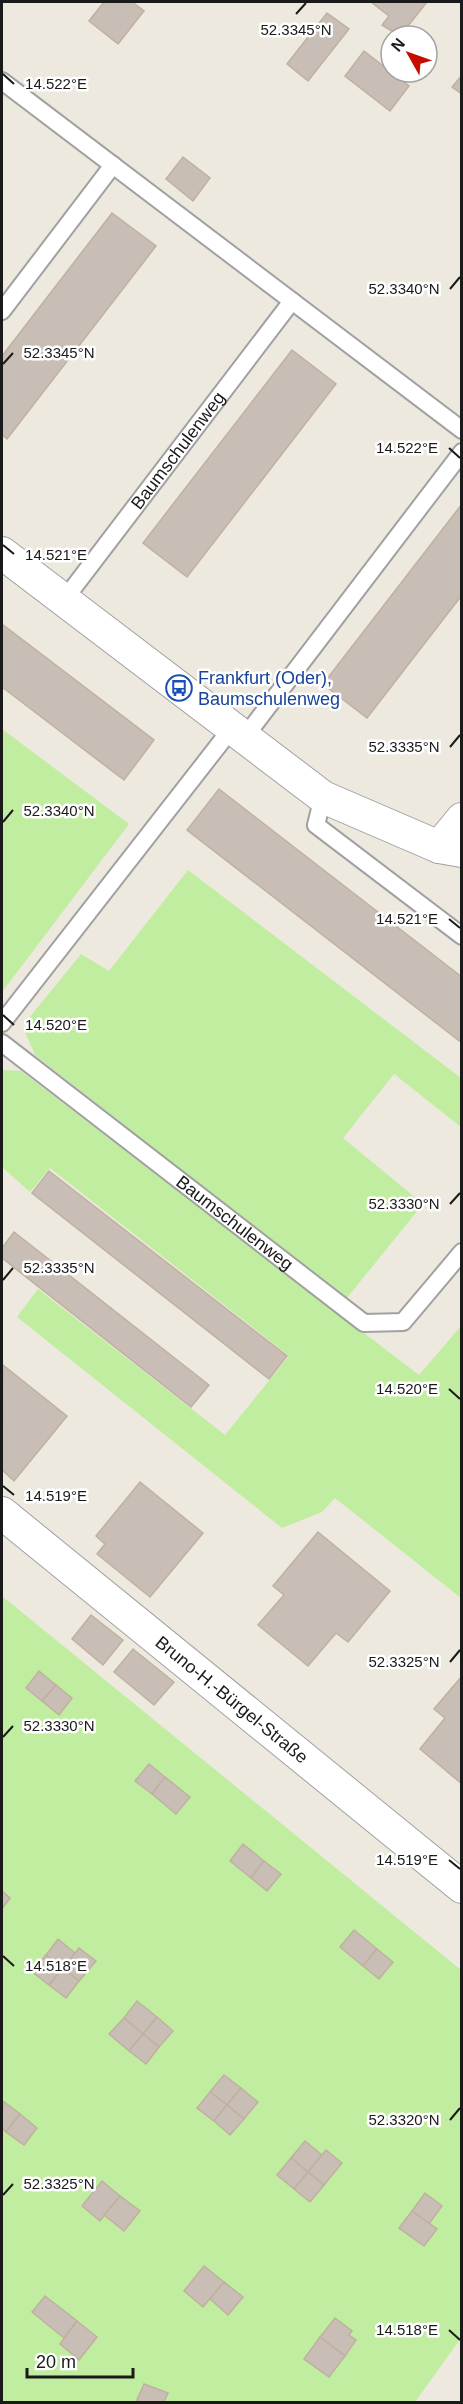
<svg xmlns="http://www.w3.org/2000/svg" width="463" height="2404" font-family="Helvetica,sans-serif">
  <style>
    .grass { fill: #c0ed9f }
    .building { fill: #c9beb5; stroke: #c0b0a0; stroke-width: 1.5 }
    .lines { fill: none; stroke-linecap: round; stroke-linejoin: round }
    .service-casing { stroke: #a1a1a1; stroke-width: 20 }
    .minor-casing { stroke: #a1a1a1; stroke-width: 34 }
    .service { stroke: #fff; stroke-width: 16 }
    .minor { stroke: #fff; stroke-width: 32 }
    .ticks { fill: none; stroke: #1a1a1a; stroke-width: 2 }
    .labels { text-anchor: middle; stroke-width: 5; stroke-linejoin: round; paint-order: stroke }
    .street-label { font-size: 18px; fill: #1a1a1a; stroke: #fff }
    .transit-label { font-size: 18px; fill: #164399; stroke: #fff; text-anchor: start }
    .ticks-label { font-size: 15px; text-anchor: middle; fill: #1a1a1a; stroke: #fff; stroke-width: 5; stroke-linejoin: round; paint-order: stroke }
  </style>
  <rect width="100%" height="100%" fill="#ede9df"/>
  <g class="grass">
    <path d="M2,729L129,824L2,992Z"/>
    <path d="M188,870L461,1078V1127L394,1074L343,1138L423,1204L346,1299L35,1055L25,1032L29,1018L81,954L109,971Z"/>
    <path d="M2,1070L21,1071L419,1375L461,1326V1598L335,1498L322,1512L282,1528L17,1317L38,1289L225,1435L289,1356L50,1168L30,1192L2,1167Z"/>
    <path d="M2,1596L461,1970V2338L415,2402H2Z"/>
  </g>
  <g class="building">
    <path d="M104,2H132L144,11L118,44L89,21Z"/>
    <path d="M371,2H427L400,36L382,25L389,16Z"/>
    <path d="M327,13L349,29L308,81L287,64Z"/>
    <path d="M364,51L409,86L390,111L345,76Z"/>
    <path d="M462,75V94L452,87Z"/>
    <path d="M183,157L210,178L193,201L166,179Z"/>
    <path d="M112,213L156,246L7,439L2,435V356Z"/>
    <path d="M292,350L336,384L187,577L143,543Z"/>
    <path d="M462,504V595L367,718L323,684Z"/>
    <path d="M2,624L154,740L124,780L2,687Z"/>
    <path d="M219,789L462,977V1043L187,830Z"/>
    <path d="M49,1171L287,1356L269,1379L32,1193Z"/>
    <path d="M14,1232L209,1385L191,1407L2,1258V1248Z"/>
    <path d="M3,1365L67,1416L14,1481L2,1470Z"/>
    <path d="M140,1482L203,1533L150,1597L97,1554L105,1544L96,1536Z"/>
    <path d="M318,1532L390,1591L348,1642L336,1633L308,1666L258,1625L284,1595L273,1586Z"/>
    <path d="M91,1615L123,1640L103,1665L72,1639Z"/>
    <path d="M133,1649L174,1682L154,1705L114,1672Z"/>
    <path d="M39,1671L56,1685L42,1701L26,1688Z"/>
    <path d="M462,1676V1784L420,1749L445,1718L434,1709Z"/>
    <path d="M56,1685L72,1698L59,1715L42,1701Z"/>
    <path d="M149,1764L165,1777L152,1794L135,1781Z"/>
    <path d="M165,1777L190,1797L176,1814L152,1794Z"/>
    <path d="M243,1844L264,1861L251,1878L230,1861Z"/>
    <path d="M264,1861L281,1874L267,1891L251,1878Z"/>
    <path d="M2,1891L10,1898L2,1909Z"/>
    <path d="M354,1930L377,1949L363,1966L340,1947Z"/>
    <path d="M58,1939L75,1953L63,1968L46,1955Z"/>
    <path d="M79,1948L96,1961L79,1981L63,1968Z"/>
    <path d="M377,1949L393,1962L379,1979L363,1966Z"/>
    <path d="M46,1955L63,1968L49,1985L32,1972Z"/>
    <path d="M63,1968L79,1981L66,1998L49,1985Z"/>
    <path d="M137,2001L157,2017L143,2034L124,2018Z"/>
    <path d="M157,2017L173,2031L159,2047L143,2034Z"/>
    <path d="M124,2018L143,2034L129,2051L109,2034Z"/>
    <path d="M143,2034L159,2047L146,2064L129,2051Z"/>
    <path d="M224,2075L241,2088L227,2105L210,2092Z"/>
    <path d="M241,2088L258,2102L244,2119L227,2105Z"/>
    <path d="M210,2092L227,2105L214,2121L197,2108Z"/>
    <path d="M3,2101L20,2114L6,2132L2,2128Z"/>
    <path d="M227,2105L244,2119L230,2135L214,2121Z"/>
    <path d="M20,2114L37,2128L24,2145L6,2132Z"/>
    <path d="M305,2141L322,2155L308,2172L291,2158Z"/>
    <path d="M326,2150L342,2163L324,2185L308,2172Z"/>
    <path d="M291,2158L308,2172L294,2189L277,2175Z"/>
    <path d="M308,2172L324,2185L310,2202L294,2189Z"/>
    <path d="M102,2181L120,2196L100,2221L82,2206Z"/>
    <path d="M425,2193L442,2206L429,2224L412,2211Z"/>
    <path d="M120,2196L140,2211L124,2231L104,2215Z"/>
    <path d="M412,2211L437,2229L424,2246L399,2228Z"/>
    <path d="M204,2266L224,2282L203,2307L184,2291Z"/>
    <path d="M224,2282L243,2297L228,2315L210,2299Z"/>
    <path d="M45,2296L77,2321L64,2338L32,2312Z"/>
    <path d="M335,2318L352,2331L349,2335L356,2340L345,2356L320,2337Z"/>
    <path d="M77,2321L97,2337L79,2360L60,2344Z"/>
    <path d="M320,2337L345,2356L329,2377L304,2359Z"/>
    <path d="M144,2384L168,2393L164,2402H136Z"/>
  </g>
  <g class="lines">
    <g class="service-casing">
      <g id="service">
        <path d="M2,81L462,430"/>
        <path d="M2,311L113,165"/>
        <path id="s1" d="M64,600L292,301"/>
        <path d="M244,738L462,452"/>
        <path d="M323,797L316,825L462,936"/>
        <path d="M2,1023L232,728"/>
        <path id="s2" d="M2,1043L364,1323L403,1322L462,1252"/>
      </g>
    </g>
    <g class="minor-casing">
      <g id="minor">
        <path d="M2,553L323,797L439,847L462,851"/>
        <path d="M439,847L462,819"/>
        <path id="s3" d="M2,1513L462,1887"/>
      </g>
    </g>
    <use href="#service" class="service"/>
    <use href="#minor" class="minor"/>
  </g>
  <path class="ticks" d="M296,14L306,3M3,74L14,84M450,289L460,277M3,364L13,353M449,448L460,458M3,545L14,554M450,747L460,735M3,822L13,810M449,919L460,928M3,1015L14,1025M450,1204L460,1193M3,1280L13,1268M449,1389L460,1399M3,1486L14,1495M450,1662L460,1650M3,1737L13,1726M449,1860L460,1869M3,1956L14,1966M450,2120L460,2108M3,2195L13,2184M449,2330L460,2340"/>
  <defs>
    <g id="bus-ring" transform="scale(1.35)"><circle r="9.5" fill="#fff" stroke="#1a4fb4" stroke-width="1.5"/><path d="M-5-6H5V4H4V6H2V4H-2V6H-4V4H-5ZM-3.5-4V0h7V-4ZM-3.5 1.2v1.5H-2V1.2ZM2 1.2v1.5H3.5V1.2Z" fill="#1a4fb4"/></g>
  </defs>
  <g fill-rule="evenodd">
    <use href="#bus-ring" x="179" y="688"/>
  </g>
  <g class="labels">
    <g class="street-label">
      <text dy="6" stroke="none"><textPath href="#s1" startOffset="188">Baumschulenweg</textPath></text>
      <text dy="6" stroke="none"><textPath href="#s2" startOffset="294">Baumschulenweg</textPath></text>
      <text dy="6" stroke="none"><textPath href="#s3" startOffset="296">Bruno-H.-Bürgel-Straße</textPath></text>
    </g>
    <g class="transit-label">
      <text x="198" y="684">Frankfurt (Oder),<tspan x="198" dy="21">Baumschulenweg</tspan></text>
    </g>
  </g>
  <g class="ticks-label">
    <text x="296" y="35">52.3345°N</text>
    <text x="56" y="89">14.522°E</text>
    <text x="404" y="294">52.3340°N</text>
    <text x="59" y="358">52.3345°N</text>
    <text x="407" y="453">14.522°E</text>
    <text x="56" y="560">14.521°E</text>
    <text x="404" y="752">52.3335°N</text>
    <text x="59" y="816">52.3340°N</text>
    <text x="407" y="924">14.521°E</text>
    <text x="56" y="1030">14.520°E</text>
    <text x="404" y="1209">52.3330°N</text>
    <text x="59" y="1273">52.3335°N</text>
    <text x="407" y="1394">14.520°E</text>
    <text x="56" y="1501">14.519°E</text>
    <text x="404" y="1667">52.3325°N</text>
    <text x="59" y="1731">52.3330°N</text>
    <text x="407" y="1865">14.519°E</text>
    <text x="56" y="1971">14.518°E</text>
    <text x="404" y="2125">52.3320°N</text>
    <text x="59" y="2189">52.3325°N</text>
    <text x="407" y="2335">14.518°E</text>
  </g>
  <rect width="463" height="2404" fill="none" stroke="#1a1a1a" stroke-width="6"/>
  <g transform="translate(409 54) rotate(310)"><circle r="28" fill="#ffffff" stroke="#a3a3a3" stroke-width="1.5"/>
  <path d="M0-4.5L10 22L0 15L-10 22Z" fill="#c50d00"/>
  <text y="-9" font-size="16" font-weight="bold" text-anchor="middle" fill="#1a1a1a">N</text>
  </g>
  <path d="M27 2368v9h106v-9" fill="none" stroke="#1a1a1a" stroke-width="3"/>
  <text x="36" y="2368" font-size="18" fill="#1a1a1a" stroke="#ffffff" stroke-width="4.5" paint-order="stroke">20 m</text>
</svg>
